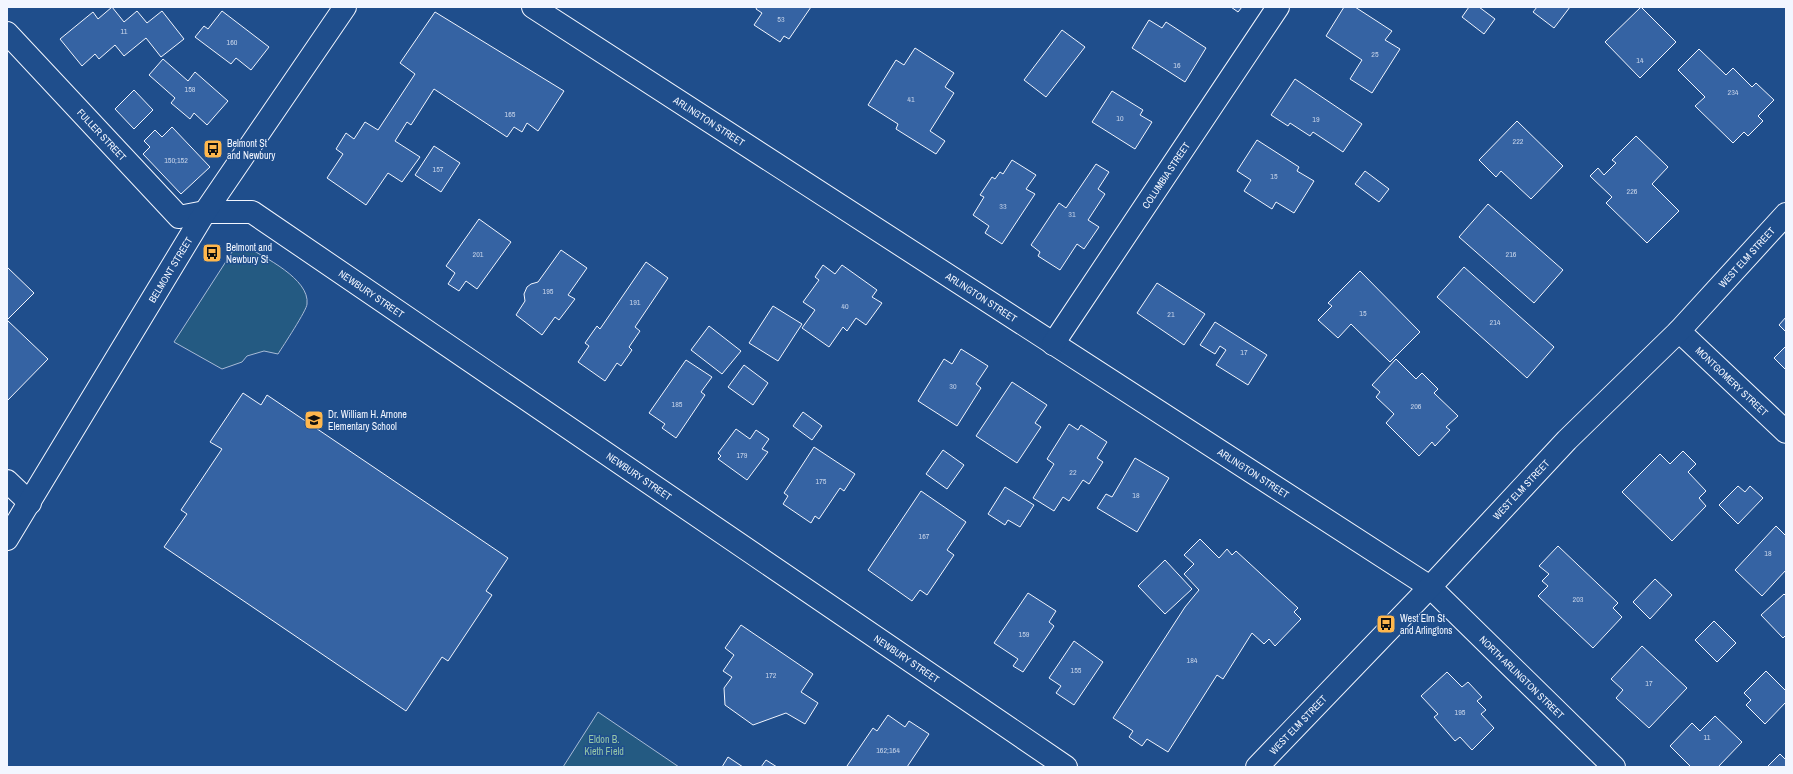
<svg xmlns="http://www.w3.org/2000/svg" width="1793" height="774" font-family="'Archivo Narrow',sans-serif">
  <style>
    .green { fill: #245a82; stroke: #a8bbd7 }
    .building { fill: #3563a3; stroke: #f2f6ff }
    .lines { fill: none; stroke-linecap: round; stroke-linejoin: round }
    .street-casing { stroke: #f2f6ff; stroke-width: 24 }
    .secondary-casing { stroke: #f2f6ff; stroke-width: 24 }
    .street { stroke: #1f4e8c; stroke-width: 22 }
    .secondary { stroke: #1f4e8c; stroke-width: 22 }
    .labels { text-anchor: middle; stroke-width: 3; stroke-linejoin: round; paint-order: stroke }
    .number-label { font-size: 8px; fill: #c3d1e8 }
    .street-label { font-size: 10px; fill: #f2f6ff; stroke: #1f4e8c }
    .poi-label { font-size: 10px; fill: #f2f6ff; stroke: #1f4e8c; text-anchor: start }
    .park-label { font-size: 10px; fill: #97c8a6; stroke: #1f4e8c }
  </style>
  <rect width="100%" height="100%" fill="#1f4e8c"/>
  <g class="green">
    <path d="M236,246H245C264,257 310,279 307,304C307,310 283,346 278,354L264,351L247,356L242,362L222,369L174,342Z"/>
    <path d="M598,712L679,767H563Z"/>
  </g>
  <g class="building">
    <path d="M112,7L124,22L137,11L147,23L162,11L184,39L161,57L146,38L124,56L115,45L99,59L95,54L82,66L60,39L93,12L98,19Z"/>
    <path d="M757,7H811L789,39L784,36L780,42L754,25L762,13L756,9Z"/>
    <path d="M1231,7H1242L1238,12Z"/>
    <path d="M1344,7H1355L1392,31L1385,40L1400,49L1372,93L1350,79L1362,60L1326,36Z"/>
    <path d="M1469,7H1479L1495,19L1484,34L1462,17Z"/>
    <path d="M1537,7H1570L1554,28L1533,12Z"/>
    <path d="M1641,7L1676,42L1640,78L1605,42Z"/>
    <path d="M222,11L269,47L251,70L236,58L231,64L195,37L204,26L208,29Z"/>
    <path d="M435,12L564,91L538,131L527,123L522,132L514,127L507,137L434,89L411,125L407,122L395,141L420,157L402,182L388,173L366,205L327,178L343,154L336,149L346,133L354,139L365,122L378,130L415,74L400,63Z"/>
    <path d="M1149,20L1162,28L1166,22L1206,48L1185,82L1132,48Z"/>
    <path d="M1062,30L1085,47L1046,97L1024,80Z"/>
    <path d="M915,48L954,73L945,87L954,93L930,131L945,141L936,154L896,129L898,124L868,105L896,60L904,65Z"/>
    <path d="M1699,49L1726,75L1733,68L1752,87L1756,83L1774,100L1758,116L1763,121L1748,136L1744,132L1733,143L1695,106L1705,97L1678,70Z"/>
    <path d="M163,59L188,81L195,72L228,101L207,125L194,113L190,119L171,103L175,98L149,75Z"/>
    <path d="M1295,79L1362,124L1343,152L1313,132L1310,136L1290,123L1288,126L1271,115Z"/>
    <path d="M134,90L153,110L134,129L115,109Z"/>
    <path d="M1112,91L1143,110L1140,115L1152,122L1135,149L1092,122Z"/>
    <path d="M1517,121L1563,166L1531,199L1501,171L1496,177L1479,160Z"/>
    <path d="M172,127L210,167L181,194L143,154L150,147L144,141L155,130L162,137Z"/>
    <path d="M1636,136L1668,167L1652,184L1679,211L1647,243L1606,203L1612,197L1590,176L1598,168L1604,175L1616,163L1612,160Z"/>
    <path d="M1257,140L1299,167L1297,171L1314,181L1294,213L1276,202L1272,209L1244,191L1251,180L1237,171Z"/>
    <path d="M434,146L460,163L441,192L415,175Z"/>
    <path d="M1012,160L1036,175L1026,189L1035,194L1002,244L985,233L989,226L973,215L984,197L980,195L992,177L995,179L1000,172L1003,174Z"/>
    <path d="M1096,164L1109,172L1098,189L1105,194L1088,220L1099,227L1084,249L1077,244L1060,270L1038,256L1040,252L1031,245L1059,203L1066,208Z"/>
    <path d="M1365,171L1389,189L1379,202L1355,184Z"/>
    <path d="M1488,204L1563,270L1534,303L1459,237Z"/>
    <path d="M479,219L511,242L477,289L466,281L459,291L448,284L455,273L446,266Z"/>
    <path d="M561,250L587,268L568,295L575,299L559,320L555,317L542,335L516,315L525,301L524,294L527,287L531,284L538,282Z"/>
    <path d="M646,262L668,278L635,327L640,331L629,347L632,350L621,366L617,363L605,381L578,362L589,346L585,343L597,326L600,329Z"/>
    <path d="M823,265L835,274L842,265L877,290L872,297L882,303L866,325L856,318L847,331L843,327L829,347L802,328L815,310L803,302L819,280L815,277Z"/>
    <path d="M7,267L34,293L7,320L48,359L7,401Z"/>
    <path d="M1464,267L1554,347L1527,378L1437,297Z"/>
    <path d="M1360,271L1420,332L1390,362L1351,324L1338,338L1318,320L1332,306L1328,303Z"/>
    <path d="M1157,283L1205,314L1184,345L1137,313Z"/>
    <path d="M773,306L802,324L778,361L749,343Z"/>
    <path d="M1786,317V332L1779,325Z"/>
    <path d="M1215,322L1267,355L1248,385L1216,365L1226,350L1220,346L1215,354L1200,345Z"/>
    <path d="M709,326L741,351L722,374L691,350Z"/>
    <path d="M1786,346V370L1774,358Z"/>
    <path d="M961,349L988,366L976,384L981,388L957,426L918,401L944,359L952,364Z"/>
    <path d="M1396,359L1416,379L1422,373L1438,389L1434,393L1458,416L1446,427L1450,430L1435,446L1432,442L1419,456L1386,423L1394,414L1376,397L1380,392L1372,385Z"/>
    <path d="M686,360L712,377L701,392L705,395L676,438L662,428L665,424L649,413Z"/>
    <path d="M744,365L768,383L753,405L728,387Z"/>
    <path d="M1012,382L1047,405L1035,423L1041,427L1017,463L976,436Z"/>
    <path d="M243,393L261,405L267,395L508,558L486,591L492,595L448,661L442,657L406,711L164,547L187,514L181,510L222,449L210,442Z"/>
    <path d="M803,412L822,426L812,440L793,426Z"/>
    <path d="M1069,424L1078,430L1081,425L1107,442L1097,458L1103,462L1089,484L1083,480L1069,501L1063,497L1054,511L1033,498L1054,464L1047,459Z"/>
    <path d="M736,429L750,439L756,430L769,439L762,449L768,452L747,480L718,459L721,456L718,453Z"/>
    <path d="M814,447L855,474L844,491L840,488L819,519L815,516L811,523L783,504L788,496L784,493Z"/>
    <path d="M943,450L964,465L947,489L926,474Z"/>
    <path d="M1683,451L1696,464L1688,472L1706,491L1699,498L1706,506L1672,541L1622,492L1660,454L1670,464Z"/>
    <path d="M1135,458L1169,478L1137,532L1097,508L1106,494L1112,497Z"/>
    <path d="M1738,486L1745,492L1750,486L1763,498L1738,524L1719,505Z"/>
    <path d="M1005,487L1034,505L1020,527L1008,520L1005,525L988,514Z"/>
    <path d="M921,491L966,522L947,550L954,555L927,595L920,590L912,601L868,570Z"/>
    <path d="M1776,526L1786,536V570L1762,596L1735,570Z"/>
    <path d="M1200,539L1219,558L1227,549L1232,555L1236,551L1298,608L1294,612L1301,619L1275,646L1269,639L1264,644L1252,633L1223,679L1217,675L1168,752L1147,739L1142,746L1129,737L1133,731L1113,718L1185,607L1199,590L1184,574L1194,564L1184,555Z"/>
    <path d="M1558,546L1618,603L1613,608L1622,617L1593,648L1538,596L1548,586L1542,581L1549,574L1539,566Z"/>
    <path d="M1165,560L1192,589L1165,614L1138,586Z"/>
    <path d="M1655,579L1672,595L1650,619L1633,602Z"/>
    <path d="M1028,593L1056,611L1049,622L1054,626L1023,672L1013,666L1018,659L994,643Z"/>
    <path d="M1784,594L1786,596V635L1783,638L1761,615Z"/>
    <path d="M1714,621L1736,643L1717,662L1695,640Z"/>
    <path d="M741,625L813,674L801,692L818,703L805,724L786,713L753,725L725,705L724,688L732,677L723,671L734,655L725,648Z"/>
    <path d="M1074,641L1103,662L1074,705L1056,693L1061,686L1049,678Z"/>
    <path d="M1642,646L1687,688L1649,728L1616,698L1623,690L1611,679Z"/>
    <path d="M1766,671L1786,691V702L1765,724L1746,705L1751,700L1744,693Z"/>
    <path d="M1447,672L1462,687L1468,682L1482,697L1477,701L1486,710L1481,714L1494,728L1472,750L1460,737L1455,741L1434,717L1438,714L1421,696Z"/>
    <path d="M888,715L905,727L909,721L929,734L907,767H850L847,766L873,728L877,731Z"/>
    <path d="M1715,716L1742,742L1718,767H1691L1670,746L1692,723L1700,731Z"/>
    <path d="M1780,754L1786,760V767H1767Z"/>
    <path d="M728,757L743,767H722Z"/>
    <path d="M766,760L777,767H761Z"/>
  </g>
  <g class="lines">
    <g class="street-casing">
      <g id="street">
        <path id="s1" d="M533,7L1430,587L1614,767"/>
        <path id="s2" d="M7,33L179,217L205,212H252L1066,767"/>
        <path id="s3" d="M1679,331L1786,432"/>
        <path id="s4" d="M1053,344L1278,7"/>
        <path d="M7,481L30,503"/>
      </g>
    </g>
    <g class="secondary-casing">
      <g id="secondary">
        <path id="s5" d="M7,539L205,212L345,7"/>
        <path id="s6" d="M1257,767L1430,587L1567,440L1679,331L1786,214"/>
      </g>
    </g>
    <use href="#street" class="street"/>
    <use href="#secondary" class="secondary"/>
  </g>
  <defs>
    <g id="bus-square" transform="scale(1)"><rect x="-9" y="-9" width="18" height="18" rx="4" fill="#ffb74d" stroke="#1f4e8c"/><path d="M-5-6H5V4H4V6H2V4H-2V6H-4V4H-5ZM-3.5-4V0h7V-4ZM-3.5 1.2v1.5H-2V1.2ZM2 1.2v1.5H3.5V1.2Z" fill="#111"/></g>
    <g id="school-square" transform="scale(1)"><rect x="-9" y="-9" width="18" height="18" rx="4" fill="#ffb74d" stroke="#1f4e8c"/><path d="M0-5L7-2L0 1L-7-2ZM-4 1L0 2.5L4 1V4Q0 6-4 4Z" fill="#111"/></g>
  </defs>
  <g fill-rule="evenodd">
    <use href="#bus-square" x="213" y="149"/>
    <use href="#bus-square" x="212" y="253"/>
    <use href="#school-square" x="314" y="420"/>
    <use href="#bus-square" x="1386" y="624"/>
  </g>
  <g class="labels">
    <g class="number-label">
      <text x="781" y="22">53</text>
      <text x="124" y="34">11</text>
      <text x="232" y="45">160</text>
      <text x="1375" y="57">25</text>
      <text x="1640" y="63">14</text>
      <text x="1177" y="68">16</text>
      <text x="190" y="92">158</text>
      <text x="1733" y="95">234</text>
      <text x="911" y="102">41</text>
      <text x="510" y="117">165</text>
      <text x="1120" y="121">10</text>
      <text x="1316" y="122">19</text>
      <text x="1518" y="144">222</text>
      <text x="176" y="163">150;152</text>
      <text x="438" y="172">157</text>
      <text x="1274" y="179">15</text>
      <text x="1632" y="194">226</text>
      <text x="1003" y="209">33</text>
      <text x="1072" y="217">31</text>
      <text x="478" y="257">201</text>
      <text x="1511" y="257">216</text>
      <text x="548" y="294">195</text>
      <text x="635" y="305">191</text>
      <text x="845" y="309">40</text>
      <text x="1363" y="316">15</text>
      <text x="1171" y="317">21</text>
      <text x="1495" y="325">214</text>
      <text x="1244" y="355">17</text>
      <text x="953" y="389">30</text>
      <text x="677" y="407">185</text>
      <text x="1416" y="409">206</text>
      <text x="742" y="458">179</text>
      <text x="1073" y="475">22</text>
      <text x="821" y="484">175</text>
      <text x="1136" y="498">18</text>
      <text x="924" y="539">167</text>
      <text x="1768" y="556">18</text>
      <text x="1578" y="602">203</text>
      <text x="1024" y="637">159</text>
      <text x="1192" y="663">184</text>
      <text x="1076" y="673">155</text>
      <text x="771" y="678">172</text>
      <text x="1649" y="686">17</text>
      <text x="1460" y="715">195</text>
      <text x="1707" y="740">11</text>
      <text x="888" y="753">162;164</text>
    </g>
    <g class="street-label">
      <text dy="4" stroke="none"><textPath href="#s1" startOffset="210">ARLINGTON STREET</textPath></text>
      <text dy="4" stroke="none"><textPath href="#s2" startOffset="139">FULLER STREET</textPath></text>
      <text dy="4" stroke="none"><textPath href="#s4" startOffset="203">COLUMBIA STREET</textPath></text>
      <text dy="4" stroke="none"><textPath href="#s6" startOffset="707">WEST ELM STREET</textPath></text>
      <text dy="4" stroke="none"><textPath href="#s5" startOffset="315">BELMONT STREET</textPath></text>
      <text dy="4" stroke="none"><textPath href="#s2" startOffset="470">NEWBURY STREET</textPath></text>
      <text dy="4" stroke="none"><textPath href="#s1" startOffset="534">ARLINGTON STREET</textPath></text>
      <text dy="4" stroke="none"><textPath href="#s3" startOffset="73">MONTGOMERY STREET</textPath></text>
      <text dy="4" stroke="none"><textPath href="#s1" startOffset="858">ARLINGTON STREET</textPath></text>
      <text dy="4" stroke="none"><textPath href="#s2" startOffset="794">NEWBURY STREET</textPath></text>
      <text dy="4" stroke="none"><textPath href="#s6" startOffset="383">WEST ELM STREET</textPath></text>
      <text dy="4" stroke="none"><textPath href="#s2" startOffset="1118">NEWBURY STREET</textPath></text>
      <text dy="4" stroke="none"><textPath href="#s1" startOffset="1197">NORTH ARLINGTON STREET</textPath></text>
      <text dy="4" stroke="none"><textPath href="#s6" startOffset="59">WEST ELM STREET</textPath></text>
    </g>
    <g class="poi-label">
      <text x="227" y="147">Belmont St<tspan x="227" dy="12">and Newbury</tspan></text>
      <text x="226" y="251">Belmont and<tspan x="226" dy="12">Newbury St</tspan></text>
      <text x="328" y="418">Dr. William H. Arnone<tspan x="328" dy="12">Elementary School</tspan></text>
      <text x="1400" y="622">West Elm St<tspan x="1400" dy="12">and Arlingtons</tspan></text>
    </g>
    <g class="park-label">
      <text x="604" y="743">Eldon B.<tspan x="604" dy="12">Kieth Field</tspan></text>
    </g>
  </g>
  <rect width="1793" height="774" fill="none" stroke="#f2f6ff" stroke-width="16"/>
</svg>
